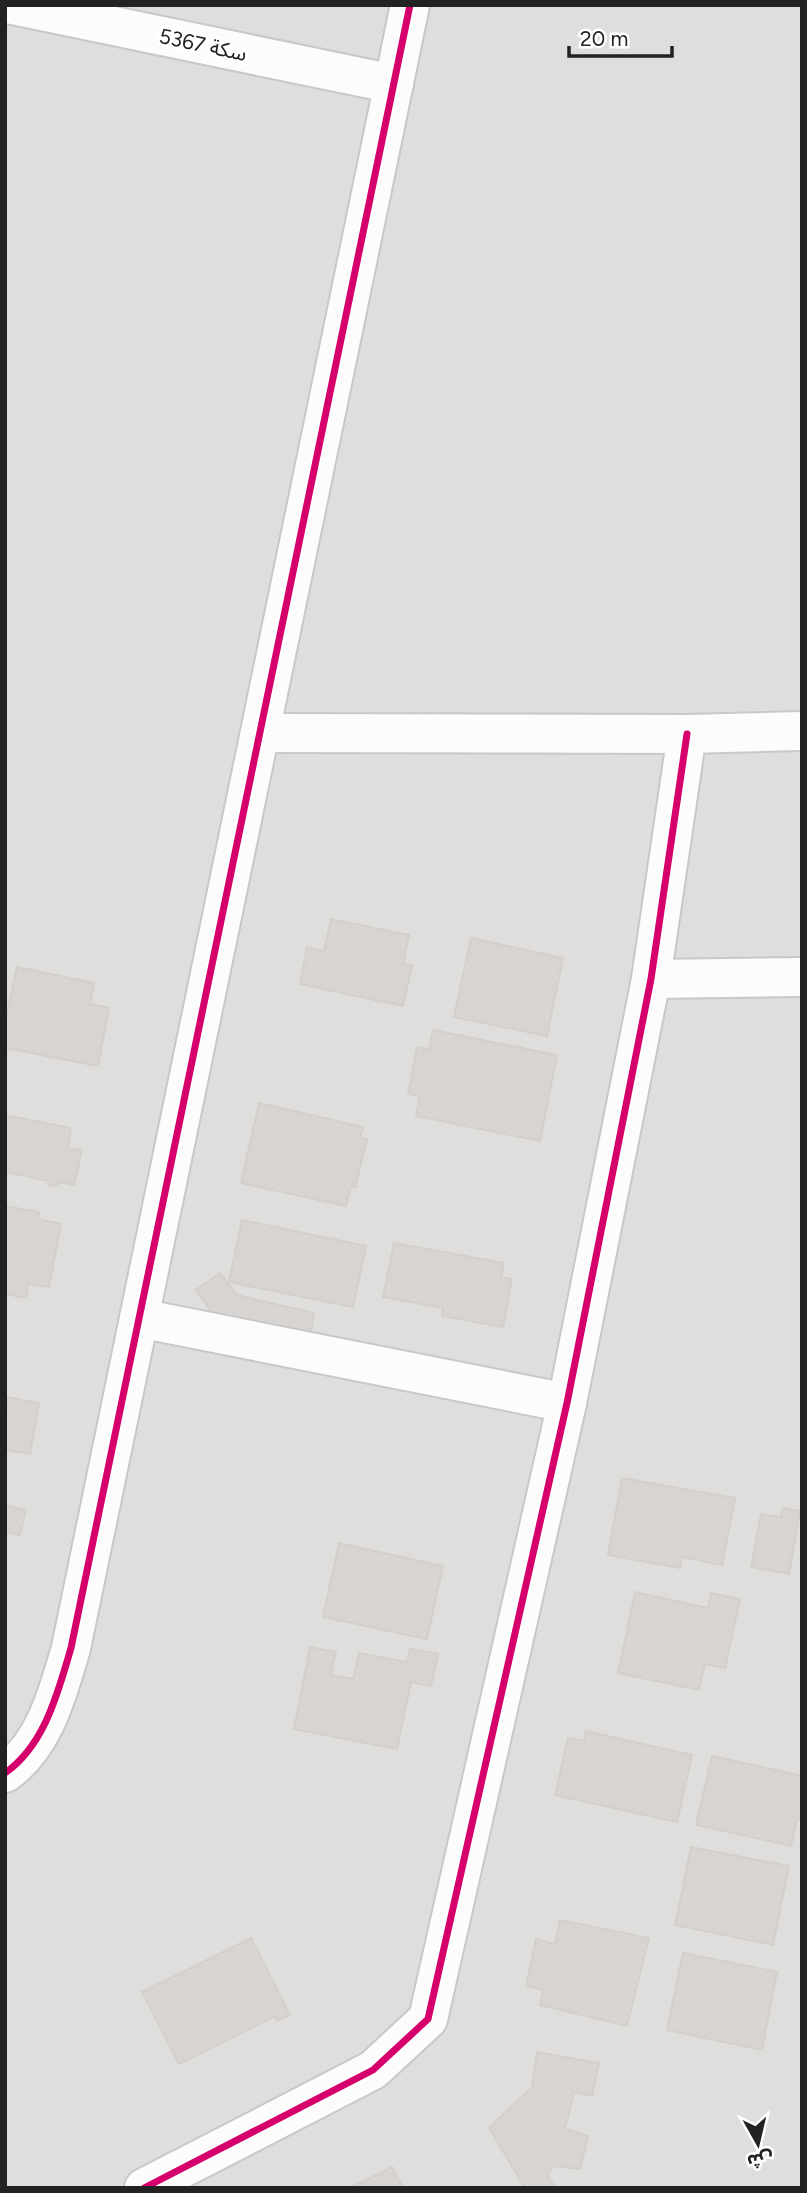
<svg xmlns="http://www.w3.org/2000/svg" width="807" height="2193" font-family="Figtree,'Noto Sans Arabic',sans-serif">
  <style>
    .residential { fill: #dfdedc }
    .building { fill: #d7d4d2; stroke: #d3d0cc; stroke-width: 2 }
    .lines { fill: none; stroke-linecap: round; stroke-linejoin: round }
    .minor-casing { stroke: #c9c8c7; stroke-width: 42 }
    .minor { stroke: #fdfcfc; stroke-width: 38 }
    .cycleway-casing { stroke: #fff; stroke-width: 11 }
    .cycleway { stroke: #d6006c; stroke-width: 7 }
    .labels { text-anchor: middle; stroke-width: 7; stroke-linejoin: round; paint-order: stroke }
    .street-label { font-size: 21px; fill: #222; stroke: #fff }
  </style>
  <rect width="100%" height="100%" fill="#f0eeeb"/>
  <rect class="residential" x="5" y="5" width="797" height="2183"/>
  <g class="building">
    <path d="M331,919L409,935L403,964L412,966L403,1006L300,984L307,948L324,951Z"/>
    <path d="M471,938L563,958L547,1036L454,1017Z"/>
    <path d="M17,967L94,983L90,1004L109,1008L98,1066L5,1048V1023Z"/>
    <path d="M433,1030L557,1055L540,1141L416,1116L420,1096L408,1094L417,1047L429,1049Z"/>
    <path d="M259,1103L363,1127L360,1138L367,1139L355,1187L351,1186L346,1206L241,1183Z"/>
    <path d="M5,1115L71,1128L68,1148L82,1150L74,1185L59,1182L58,1186L48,1185L49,1181L5,1172Z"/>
    <path d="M5,1206L39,1212L38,1219L61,1224L49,1287L28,1284L26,1298L5,1294Z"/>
    <path d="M242,1220L366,1246L353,1307L229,1282Z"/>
    <path d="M394,1243L504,1263L501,1277L512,1279L503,1327L442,1316L443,1308L383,1297Z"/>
    <path d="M220,1273L237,1295L314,1313L310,1340L217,1320L196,1290Z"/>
    <path d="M7,1397L39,1403L30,1454L5,1450Z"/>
    <path d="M622,1478L735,1498L722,1565L682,1557L680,1568L608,1555Z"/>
    <path d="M5,1505L26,1510L20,1535L5,1532Z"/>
    <path d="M783,1508L800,1511L789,1574L751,1567L761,1514L781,1517Z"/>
    <path d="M339,1543L443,1566L427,1639L323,1617Z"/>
    <path d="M635,1592L708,1608L711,1593L740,1599L725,1668L705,1664L699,1690L618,1673Z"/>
    <path d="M310,1647L336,1652L331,1675L353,1679L359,1653L407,1662L410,1649L438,1654L431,1686L411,1682L397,1749L294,1729Z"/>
    <path d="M586,1731L692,1755L677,1822L555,1795L568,1738L584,1741Z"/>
    <path d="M712,1756L802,1776V1820L797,1819L791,1846L696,1825Z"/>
    <path d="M691,1847L789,1866L773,1945L675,1925Z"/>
    <path d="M560,1920L649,1938L627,2026L540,2005L543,1990L526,1986L536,1939L555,1944Z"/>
    <path d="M251,1938L290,2015L277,2021L275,2016L179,2064L142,1992Z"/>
    <path d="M683,1953L777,1972L762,2050L667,2030Z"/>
    <path d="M537,2052L599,2063L592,2096L574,2092L565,2129L588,2136L580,2169L554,2166L547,2174L555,2188H525L489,2128L532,2087Z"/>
    <path d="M392,2167L403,2188H350Z"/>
  </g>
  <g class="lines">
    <g class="minor-casing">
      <g id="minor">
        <path d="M12,5L394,84"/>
        <path d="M260,733L687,734L802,731"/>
        <path d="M651,979L802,977"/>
        <path d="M139,1318L567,1403"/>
        <path d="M5,1773C45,1745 58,1692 71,1648L410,5"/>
        <path d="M144,2188L373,2070L428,2019L567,1403L651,979L687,734"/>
      </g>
    </g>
    <use href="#minor" class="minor"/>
    <g class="cycleway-casing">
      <g id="cycleway">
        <path d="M5,1773C45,1745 58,1692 71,1648L410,5"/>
        <path d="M144,2188L373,2070L428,2019L567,1403L651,979L687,734"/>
      </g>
    </g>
    <use href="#cycleway" class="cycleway"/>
  </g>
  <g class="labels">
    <g class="street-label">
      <text transform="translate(203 45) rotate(12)" y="7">سكة 5367</text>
    </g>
  </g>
  <rect width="807" height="2193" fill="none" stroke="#222222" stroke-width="14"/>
  <g transform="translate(758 2144) rotate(172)" stroke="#ffffff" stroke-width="5" paint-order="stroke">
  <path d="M0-5L12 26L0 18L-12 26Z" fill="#222222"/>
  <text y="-10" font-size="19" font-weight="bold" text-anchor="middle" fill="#222222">ش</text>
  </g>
  <path d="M569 46v10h103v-10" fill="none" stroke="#222222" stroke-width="3.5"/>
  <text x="580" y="46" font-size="21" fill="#222222" stroke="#ffffff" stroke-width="5" paint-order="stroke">20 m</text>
</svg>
